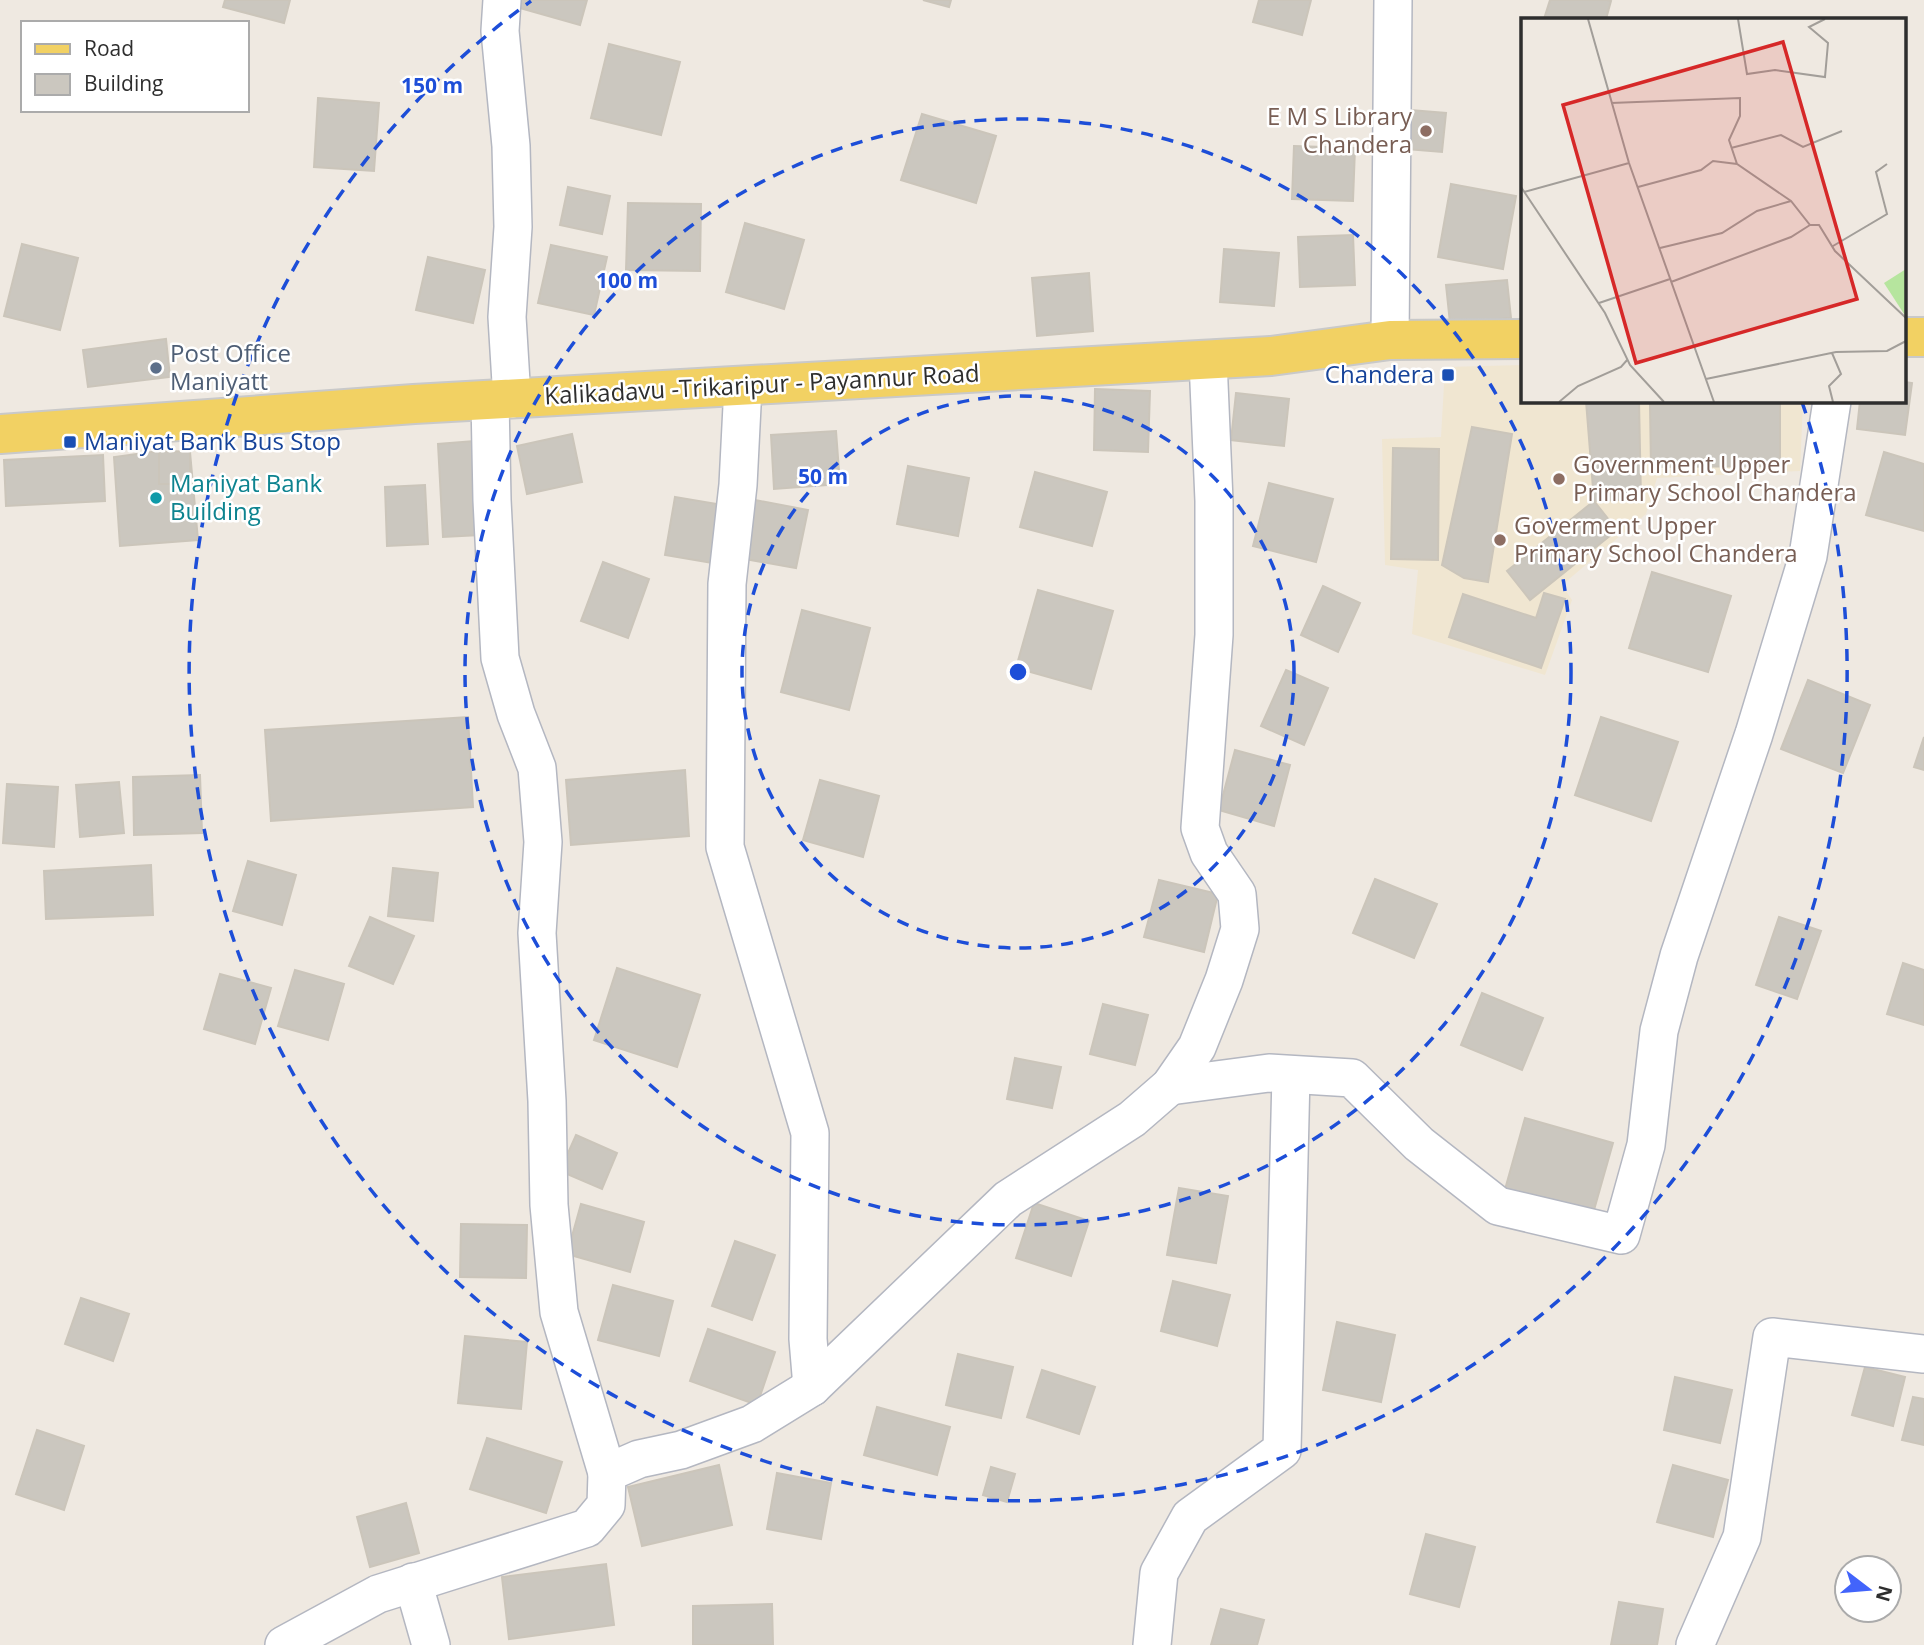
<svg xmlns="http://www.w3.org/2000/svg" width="1924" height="1645" font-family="'Open Sans',sans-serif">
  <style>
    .education { fill: #f0e6d1 }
    .building { fill: #cbc7bf; stroke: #cbc5ba; stroke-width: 2 }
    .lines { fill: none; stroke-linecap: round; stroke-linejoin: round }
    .minor-casing { stroke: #b4b7c1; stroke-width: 40 }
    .major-casing { stroke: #c9c9c9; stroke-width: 42 }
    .minor { stroke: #fff; stroke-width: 37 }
    .major { stroke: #f2d163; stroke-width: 38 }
    .ring { fill: none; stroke: #1d4ed8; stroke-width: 3.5; stroke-dasharray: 12 9 }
    .education-dot { fill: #8d6e63; stroke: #fff; stroke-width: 2.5 }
    .service-dot { fill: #5c6f8a; stroke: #fff; stroke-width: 2.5 }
    .transit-dot { fill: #1a4fb4; stroke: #fff; stroke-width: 2.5 }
    .culture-dot { fill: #0f9aa8; stroke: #fff; stroke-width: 2.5 }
    .labels { text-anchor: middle; stroke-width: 5; stroke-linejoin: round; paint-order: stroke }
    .education-label { font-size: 24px; fill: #785e54; stroke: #fff; text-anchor: start }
    .service-label { font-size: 24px; fill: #4e5e75; stroke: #fff; text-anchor: start }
    .transit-label { font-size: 24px; fill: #164399; stroke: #fff; text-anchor: end }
    .street-label { font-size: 24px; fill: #2e2e2e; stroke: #fff }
    .culture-label { font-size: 24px; fill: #0d838f; stroke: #fff; text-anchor: start }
    .inset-road { fill: none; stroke: #a29e99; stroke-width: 2 }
    .view { fill: #d62828; fill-opacity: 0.15; stroke: #d62828; stroke-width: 3.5 }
    .inset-edge { fill: none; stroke: #2e2e2e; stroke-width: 3.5 }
    .centre { fill: #1d4ed8; stroke: #fff; stroke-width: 3.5 }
    .ring-label { font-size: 21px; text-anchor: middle; font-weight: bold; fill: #1d4ed8; stroke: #fff; stroke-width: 5; stroke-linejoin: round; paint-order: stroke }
  </style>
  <rect width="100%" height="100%" fill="#efe9e1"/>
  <path class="education" d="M1523,365V401H1803L1800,471L1657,478L1646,514L1562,585L1572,600L1545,675L1412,634L1418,570L1385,565L1382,439L1441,437L1445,367Z"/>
  <g class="building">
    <path d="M225,0H290L284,23L223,7Z"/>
    <path d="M522,0H587L580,25L520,8Z"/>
    <path d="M923,0H951L949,7Z"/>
    <path d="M1259,0H1311L1302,35L1253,22Z"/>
    <path d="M1550,0H1607L1611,1L1606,19H1544Z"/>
    <path d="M609,44L680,62L661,135L591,118Z"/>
    <path d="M318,98L379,103L374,171L314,167Z"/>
    <path d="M1410,110L1446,113L1442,152L1407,149Z"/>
    <path d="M922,114L996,136L976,203L901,180Z"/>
    <path d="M1294,146L1355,148L1353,201L1292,199Z"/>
    <path d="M1451,184L1516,196L1503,269L1438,257Z"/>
    <path d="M568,187L610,196L602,234L560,225Z"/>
    <path d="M628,203L701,204L700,271L626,270Z"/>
    <path d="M745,223L804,240L784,309L726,292Z"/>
    <path d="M1353,235L1355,285L1300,287L1298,237Z"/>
    <path d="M22,244L78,258L60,330L4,316Z"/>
    <path d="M551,245L607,257L594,315L538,303Z"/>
    <path d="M1224,249L1279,253L1274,306L1220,302Z"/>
    <path d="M428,257L485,270L473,323L416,310Z"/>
    <path d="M1089,273L1093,331L1037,336L1032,278Z"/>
    <path d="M1507,280L1511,318L1450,323L1446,285Z"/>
    <path d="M166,339L170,377L88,387L83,350Z"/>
    <path d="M1905,382L1912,383L1905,435L1857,429L1860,401H1905Z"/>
    <path d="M1095,389L1150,391L1148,452L1094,450Z"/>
    <path d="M1236,393L1289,399L1284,446L1231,440Z"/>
    <path d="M1586,401H1639L1641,499L1594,501Z"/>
    <path d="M1780,404V466L1651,467L1650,405Z"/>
    <path d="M1472,427L1512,434L1488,582L1464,578L1442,565Z"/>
    <path d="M836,431L840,484L774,489L771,435Z"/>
    <path d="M572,434L582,482L527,494L517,446Z"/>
    <path d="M474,441L480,535L443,537L438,444Z"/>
    <path d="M1393,448L1439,449L1438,560L1391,559Z"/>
    <path d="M159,451L190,452L198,540L120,546L114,457Z"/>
    <path d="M159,451L190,452V484H159Z"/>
    <path d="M1884,452L1924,464V531L1866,515Z"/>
    <path d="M103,455L105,501L6,506L4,460Z"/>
    <path d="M908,466L969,478L958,536L897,524Z"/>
    <path d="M1035,472L1107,492L1092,546L1020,527Z"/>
    <path d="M1269,483L1333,499L1316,562L1253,546Z"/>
    <path d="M425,485L428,544L387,546L385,487Z"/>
    <path d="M675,497L723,505L713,563L665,555Z"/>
    <path d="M750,499L808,510L796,568L739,558Z"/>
    <path d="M1594,501L1617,530L1530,600L1507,571Z"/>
    <path d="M603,562L649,579L628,638L581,621Z"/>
    <path d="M1652,572L1731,596L1708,672L1629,648Z"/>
    <path d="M1323,586L1360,603L1338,652L1301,635Z"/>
    <path d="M1038,590L1113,611L1091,689L1016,668Z"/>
    <path d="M1544,593L1565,599L1541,668L1449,637L1463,594L1536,618Z"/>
    <path d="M802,610L870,628L849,710L781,692Z"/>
    <path d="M1286,670L1328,688L1304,745L1261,726Z"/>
    <path d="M1808,680L1870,705L1843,773L1781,749Z"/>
    <path d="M468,717L473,807L271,821L265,730Z"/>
    <path d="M1601,717L1678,742L1651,821L1575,795Z"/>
    <path d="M1924,737V770L1914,767Z"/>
    <path d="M1235,750L1290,765L1274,826L1219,810Z"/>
    <path d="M685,770L689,836L571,845L566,780Z"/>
    <path d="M200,775L202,833L134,835L133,777Z"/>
    <path d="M820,780L879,796L863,857L803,840Z"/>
    <path d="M119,782L124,833L80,837L76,785Z"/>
    <path d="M7,784L58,787L54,847L3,843Z"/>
    <path d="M248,861L296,875L282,925L233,911Z"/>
    <path d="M151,865L153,915L46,919L44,871Z"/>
    <path d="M393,868L438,873L433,921L388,916Z"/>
    <path d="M1375,879L1437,904L1414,958L1353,933Z"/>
    <path d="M1159,880L1218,894L1204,952L1144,937Z"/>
    <path d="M370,917L414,936L393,984L349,966Z"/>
    <path d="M1779,917L1821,931L1797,999L1756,985Z"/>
    <path d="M1903,963L1924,970V1025L1887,1014Z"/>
    <path d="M617,968L700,995L677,1067L594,1040Z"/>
    <path d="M295,970L344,984L328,1040L278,1026Z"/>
    <path d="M220,974L271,988L255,1044L204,1029Z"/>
    <path d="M1482,993L1543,1018L1522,1070L1461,1045Z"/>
    <path d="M1103,1004L1148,1015L1135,1065L1090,1054Z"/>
    <path d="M1015,1058L1061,1067L1052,1108L1007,1099Z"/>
    <path d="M1525,1118L1613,1143L1592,1217L1504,1193Z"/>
    <path d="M576,1135L617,1153L602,1189L560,1171Z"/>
    <path d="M1179,1188L1228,1196L1216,1263L1167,1255Z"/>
    <path d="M1034,1203L1089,1221L1071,1276L1016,1258Z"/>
    <path d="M581,1204L644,1222L630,1272L567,1254Z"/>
    <path d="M461,1224L527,1225L526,1278L460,1277Z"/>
    <path d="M735,1241L775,1255L752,1320L712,1306Z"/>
    <path d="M1173,1281L1230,1295L1217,1346L1161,1331Z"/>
    <path d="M613,1285L673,1301L659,1356L598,1340Z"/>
    <path d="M81,1298L129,1314L113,1361L65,1344Z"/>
    <path d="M1337,1322L1395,1335L1381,1402L1323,1390Z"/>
    <path d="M708,1329L775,1352L757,1405L690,1381Z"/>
    <path d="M465,1336L527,1342L521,1409L458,1403Z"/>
    <path d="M958,1354L1013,1367L1001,1418L946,1405Z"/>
    <path d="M1865,1367L1905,1377L1893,1426L1852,1415Z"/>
    <path d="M1042,1370L1095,1387L1079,1434L1027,1417Z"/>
    <path d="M1675,1377L1732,1390L1720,1443L1664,1430Z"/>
    <path d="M1913,1397L1924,1399V1445L1902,1440Z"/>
    <path d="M877,1407L950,1427L937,1475L864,1455Z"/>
    <path d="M37,1430L84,1446L64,1510L16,1494Z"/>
    <path d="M487,1438L562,1462L546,1513L470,1489Z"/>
    <path d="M719,1465L732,1525L642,1546L628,1487Z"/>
    <path d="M1673,1465L1728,1480L1713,1537L1657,1522Z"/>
    <path d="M991,1467L1015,1474L1007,1502L983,1495Z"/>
    <path d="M777,1473L831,1483L821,1539L767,1529Z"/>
    <path d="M406,1503L419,1553L370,1567L357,1517Z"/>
    <path d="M1426,1534L1475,1547L1459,1607L1410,1594Z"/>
    <path d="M606,1564L614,1625L509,1639L502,1577Z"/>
    <path d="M1619,1602L1663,1609L1657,1645H1611Z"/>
    <path d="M772,1604L773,1645H693V1606Z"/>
    <path d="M1221,1609L1264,1620L1257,1645H1211Z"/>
  </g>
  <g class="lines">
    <g class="minor-casing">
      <g id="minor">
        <path d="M502,0L500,31L511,146L513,227L507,317L512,399"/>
        <path d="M1390,340L1393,0"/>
        <path d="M743,386L738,485L727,584L725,847L810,1133L808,1339L812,1387"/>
        <path d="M490,400L492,500L500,658L516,714L537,768L543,842L537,933L547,1101L549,1205L559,1312L607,1473"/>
        <path d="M1170,1086L1269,1073L1352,1078L1419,1144L1498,1206L1621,1235L1646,1145L1659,1031L1679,956L1754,734L1808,556L1832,401"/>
        <path d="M413,1582L431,1645"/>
        <path d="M284,1645L378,1594L587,1528L606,1505L607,1473L639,1459L681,1450L752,1424L812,1387L1008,1199L1132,1119L1170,1086L1197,1047L1224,980L1240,929L1237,894L1209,853L1200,828L1214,635V501L1208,360"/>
        <path d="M1152,1645L1159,1573L1190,1517L1282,1450L1291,1075"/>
        <path d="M1695,1645L1742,1537L1772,1337L1924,1354"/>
      </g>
    </g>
    <g class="major-casing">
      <g id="major">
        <path d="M1905,337H1924"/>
        <path d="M0,434L414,404L1271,356L1390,340L1523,339"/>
      </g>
    </g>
    <use href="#minor" class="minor"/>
    <use href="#major" class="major"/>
  </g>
  <g class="ring">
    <circle cx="1018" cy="672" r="276"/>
    <circle cx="1018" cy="672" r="553"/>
    <path d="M1802 402A829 829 0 1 1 531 1"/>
  </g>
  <g class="education-dot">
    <circle cx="1426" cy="131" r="7"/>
    <circle cx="1559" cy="479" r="7"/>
    <circle cx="1500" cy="540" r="7"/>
  </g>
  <circle class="service-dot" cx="156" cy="368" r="7"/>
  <g class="transit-dot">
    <rect x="1441" y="368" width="14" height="14" rx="3.5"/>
    <rect x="63" y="435" width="14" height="14" rx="3.5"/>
  </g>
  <circle class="culture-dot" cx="156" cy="498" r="7"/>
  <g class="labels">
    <g class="education-label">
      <text x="1412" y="125" text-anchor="end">E M S Library<tspan x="1412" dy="28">Chandera</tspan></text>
      <text x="1573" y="473">Government Upper<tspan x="1573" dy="28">Primary School Chandera</tspan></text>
      <text x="1514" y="534">Goverment Upper<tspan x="1514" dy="28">Primary School Chandera</tspan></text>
    </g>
    <g class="service-label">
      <text x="170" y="362">Post Office<tspan x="170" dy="28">Maniyatt</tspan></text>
    </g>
    <g class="transit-label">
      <text x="1434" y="383">Chandera</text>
      <text x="84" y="450" text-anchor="start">Maniyat Bank Bus Stop</text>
    </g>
    <g class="street-label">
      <text transform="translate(762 385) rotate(-3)" y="8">Kalikadavu -Trikaripur - Payannur Road</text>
    </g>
    <g class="culture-label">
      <text x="170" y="492">Maniyat Bank<tspan x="170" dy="28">Building</tspan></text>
    </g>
  </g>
  <g transform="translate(1521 18)">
    <rect width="385" height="385" fill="#efe9e1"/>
    <path d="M385,251V299L363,265Z" fill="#b6e59e"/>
    <path class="inset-road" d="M67,1L108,145L193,384M217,1L226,56L254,52L304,59L307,25L288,9L304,1M90,85L219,80V98L208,122L216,146M210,130L260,117L282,129L321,113M0,169L84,295L109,347L143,384M117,169L180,152L192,143L216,146L270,183L289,207H298L314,233L385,300M3,174L108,145M312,228L366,196L355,154L366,146M139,230L201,215L236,193L270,183M150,264L270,219L289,207M78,285L149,261M311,335L320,356L308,368L312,384M185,361L315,334L366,333L385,323M38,384L57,368L100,349L107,341"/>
    <path class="view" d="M262,24L336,281L115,345L42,87Z"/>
    <rect width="385" height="385" class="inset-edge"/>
  </g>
  <circle cx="1018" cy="672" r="10" class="centre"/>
  <g class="ring-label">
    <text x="432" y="93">150 m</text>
    <text x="627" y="288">100 m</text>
    <text x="823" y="484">50 m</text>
  </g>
  <rect x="21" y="21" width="228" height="91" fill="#ffffff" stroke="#ababab" stroke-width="2"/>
  <rect x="35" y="44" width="35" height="10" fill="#f2d163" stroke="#ababab" stroke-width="2"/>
  <text x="84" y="56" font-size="21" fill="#2e2e2e">Road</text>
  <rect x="35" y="74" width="35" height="21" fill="#cbc7bf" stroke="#ababab" stroke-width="2"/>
  <text x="84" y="91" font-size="21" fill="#2e2e2e">Building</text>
  <g transform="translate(1868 1589) rotate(106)"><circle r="33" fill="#ffffff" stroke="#ababab" stroke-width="2"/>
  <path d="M0-5L12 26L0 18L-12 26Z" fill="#4264fb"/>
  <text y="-10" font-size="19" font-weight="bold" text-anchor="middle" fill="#2e2e2e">N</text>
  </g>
</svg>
